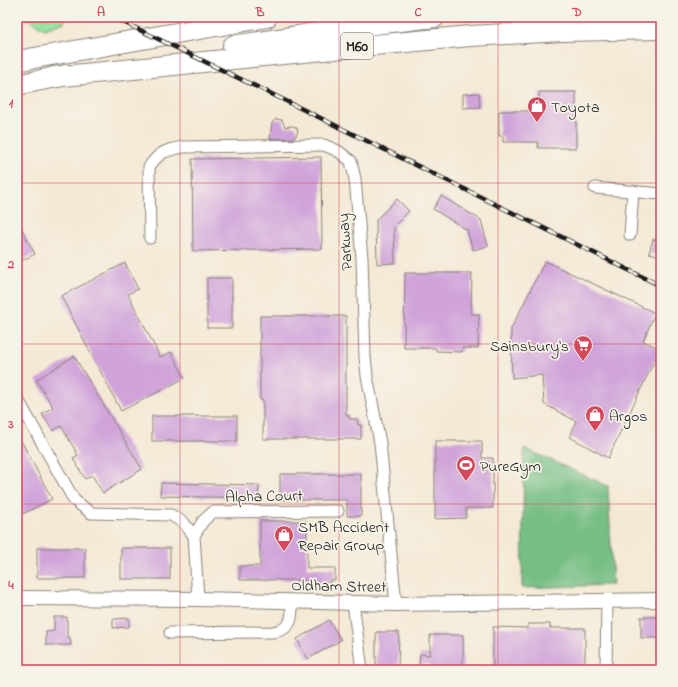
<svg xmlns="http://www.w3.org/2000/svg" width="678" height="687" font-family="'Indie Flower',sans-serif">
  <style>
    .green { fill: #93e09d; stroke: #587e5c }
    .forest { fill: #76be84; stroke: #496d50 }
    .building { fill: #d0a4da }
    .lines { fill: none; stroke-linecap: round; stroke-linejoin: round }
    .minor-casing { stroke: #888278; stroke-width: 13 }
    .tertiary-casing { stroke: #888278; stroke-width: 16 }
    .motorway-casing { stroke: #888278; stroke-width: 22 }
    .minor { stroke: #fff; stroke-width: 11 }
    .tertiary { stroke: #fff; stroke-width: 14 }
    .motorway { stroke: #fff; stroke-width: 20 }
    .rail-casing { stroke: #1c1c1c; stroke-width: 4.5 }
    .rail { stroke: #f7f3e8; stroke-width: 3; stroke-dasharray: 9; stroke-linecap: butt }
    .grid { fill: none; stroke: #d1495b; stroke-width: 1; stroke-opacity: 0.55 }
    .labels { text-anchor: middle; stroke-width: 3.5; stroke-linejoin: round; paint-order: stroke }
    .shield { fill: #f7f3e8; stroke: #5e5c59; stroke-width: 1 }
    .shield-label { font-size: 15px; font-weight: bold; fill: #1c1c1c }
    .poi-label { font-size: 16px; fill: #1c1c1c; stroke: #f7f3e8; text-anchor: start }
    .street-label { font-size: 16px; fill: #1c1c1c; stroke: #f7f3e8 }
    .neatline { fill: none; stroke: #d1495b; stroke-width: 1.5 }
    .grid-label { font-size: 13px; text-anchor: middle; font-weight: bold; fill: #d1495b }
  </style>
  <rect width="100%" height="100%" fill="#f7f3e8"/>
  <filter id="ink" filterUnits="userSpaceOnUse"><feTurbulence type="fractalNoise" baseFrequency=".025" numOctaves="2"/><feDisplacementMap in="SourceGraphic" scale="8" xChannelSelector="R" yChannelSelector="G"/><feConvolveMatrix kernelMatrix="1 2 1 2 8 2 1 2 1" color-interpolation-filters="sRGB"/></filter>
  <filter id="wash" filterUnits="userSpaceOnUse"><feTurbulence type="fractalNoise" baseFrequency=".012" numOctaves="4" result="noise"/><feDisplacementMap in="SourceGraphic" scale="16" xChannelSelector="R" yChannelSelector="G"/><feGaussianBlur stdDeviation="0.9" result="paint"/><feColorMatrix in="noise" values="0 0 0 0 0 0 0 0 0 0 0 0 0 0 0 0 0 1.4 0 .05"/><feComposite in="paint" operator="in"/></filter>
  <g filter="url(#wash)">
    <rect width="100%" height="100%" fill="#f4e9d5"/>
    <path class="green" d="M23,17H65L64,22L45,29Z"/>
    <path class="forest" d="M524,448L608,486L613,585L522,588Z"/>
    <g id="blocks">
      <g class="building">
        <path d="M539,92H576V148H538V142H503V136H499V111H539Z"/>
        <path d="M479,93L480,107L463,108V94Z"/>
        <path d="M276,119L282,120L285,127L292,126L296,127L298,131L296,136L293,138L270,139L272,123Z"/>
        <path d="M321,157L322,249L193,251L192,159Z"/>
        <path d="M441,196L481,220L488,246L473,250L467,230L433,209Z"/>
        <path d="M397,199L409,211L394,226L395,263L377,264L376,220Z"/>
        <path d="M17,220L35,254L17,263Z"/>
        <path d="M653,239L661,241V256L649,253Z"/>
        <path d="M545,261L655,313L643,341L660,349L608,458L570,437L576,421L544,404L542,375L512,378L511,329Z"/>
        <path d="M125,263L138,289L128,294L160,357L171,352L185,378L121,411L61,296Z"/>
        <path d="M405,273H472L471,314H479L478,348H462V352L436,351V348H404Z"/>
        <rect x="207" y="278" width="25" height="50"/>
        <path d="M260,316H346V415H349V419H357L358,425H361V439H263V400H260Z"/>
        <path d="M74,356L142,469L103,493L92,475L85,479L73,458L78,455L61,426L53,431L42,414L53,407L36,380Z"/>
        <rect x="152" y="416" width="85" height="25"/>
        <path d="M17,433L52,499L17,517Z"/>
        <path d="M435,441H482V458H493V508H466V518L435,519Z"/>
        <path d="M280,474H361V516H347V500H280Z"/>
        <path d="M161,483L259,485L258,498L160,496Z"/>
        <path d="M260,521H307V568H335V580H330V583H315V580H240V566H260Z"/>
        <rect x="37" y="548" width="48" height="30"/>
        <rect x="121" y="548" width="49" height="31"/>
        <path d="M54,617H67V637H70L71,645H46V632L54,631Z"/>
        <rect x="641" y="617" width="20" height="21"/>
        <path d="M129,618V627L113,628V619Z"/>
        <path d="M329,620L341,640L308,659L297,639Z"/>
        <path d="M528,624H550V628H585V670H493V627L528,628Z"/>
        <path d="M376,632H399L398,670H376Z"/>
        <path d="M430,635H463V670H430V665L419,664L420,654L430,655Z"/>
      </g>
    </g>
  </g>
  <g filter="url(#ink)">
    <use href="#blocks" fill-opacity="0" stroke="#888278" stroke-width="1"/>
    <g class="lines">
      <g class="minor-casing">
        <g id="minor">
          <path d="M595,188L661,194"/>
          <path d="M630,235L633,191"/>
          <path d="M150,238L149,167C159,152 166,150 183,147L324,145L338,151L351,161L355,179L362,258L365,357L367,376L380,443L396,604"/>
          <path d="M17,398L74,500L91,513L171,515L184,523L194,536"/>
          <path d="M198,599L194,536L203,521L213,512L338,511"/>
          <path d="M353,603L362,670"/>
          <path d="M170,633L273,632C293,629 292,618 292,601"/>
          <path d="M606,670L607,600"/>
        </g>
      </g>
      <g class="tertiary-casing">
        <path id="tertiary" d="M17,598L198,599L396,604L661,600"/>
      </g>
      <g class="motorway-casing">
        <g id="motorway">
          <path d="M233,46L374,24L435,17"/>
          <path d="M17,61L267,17"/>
          <path d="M54,77L374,45L470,36L563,31L661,29"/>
          <path d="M17,85L66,75"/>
        </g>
      </g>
      <use href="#minor" class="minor"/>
      <use href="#tertiary" class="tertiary"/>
      <use href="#motorway" class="motorway"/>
      <g class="rail-casing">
        <path id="rail" d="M113,17L290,103L661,286"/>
      </g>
      <use href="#rail" class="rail"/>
    </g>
  </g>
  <path class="grid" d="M180,17V670M339,17V670M498,17V670M17,183H661M17,344H661M17,504H661"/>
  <defs>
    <g id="shop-pin" transform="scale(1)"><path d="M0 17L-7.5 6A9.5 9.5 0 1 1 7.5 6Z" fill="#d1495b" stroke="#f7f3e8"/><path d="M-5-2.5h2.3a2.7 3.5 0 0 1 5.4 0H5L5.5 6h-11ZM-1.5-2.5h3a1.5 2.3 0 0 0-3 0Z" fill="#fff"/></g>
    <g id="supermarket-pin" transform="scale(1)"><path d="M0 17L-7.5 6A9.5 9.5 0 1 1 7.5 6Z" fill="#d1495b" stroke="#f7f3e8"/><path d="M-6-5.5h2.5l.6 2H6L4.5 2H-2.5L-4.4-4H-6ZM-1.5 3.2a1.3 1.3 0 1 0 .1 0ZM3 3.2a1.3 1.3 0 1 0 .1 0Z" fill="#fff"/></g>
    <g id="stadium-pin" transform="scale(1)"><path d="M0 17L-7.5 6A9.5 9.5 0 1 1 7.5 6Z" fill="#d1495b" stroke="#f7f3e8"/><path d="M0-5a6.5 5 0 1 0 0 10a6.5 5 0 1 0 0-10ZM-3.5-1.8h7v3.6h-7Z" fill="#fff"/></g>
  </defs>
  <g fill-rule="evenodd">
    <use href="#shop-pin" x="537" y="106"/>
    <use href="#supermarket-pin" x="583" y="345"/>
    <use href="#shop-pin" x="595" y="415"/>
    <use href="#stadium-pin" x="466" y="465"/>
    <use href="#shop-pin" x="284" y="535"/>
  </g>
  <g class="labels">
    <rect class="shield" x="341" y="33" width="32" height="26" rx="3"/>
    <g class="shield-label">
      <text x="357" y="51">M60</text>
    </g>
    <g class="poi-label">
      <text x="551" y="112">Toyota</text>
      <text x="569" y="351" text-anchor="end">Sainsbury's</text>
      <text x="609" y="421">Argos</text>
      <text x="480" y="471">PureGym</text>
      <text x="298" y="532">SMB Accident<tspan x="298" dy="18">Repair Group</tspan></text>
    </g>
    <g class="street-label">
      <text transform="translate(344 242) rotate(-94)" y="6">Parkway</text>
      <text transform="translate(264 495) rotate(-1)" y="6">Alpha Court</text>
      <text transform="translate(339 585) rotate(1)" y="6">Oldham Street</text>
    </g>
  </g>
  <rect width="678" height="687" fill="none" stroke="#f7f3e8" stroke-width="44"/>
  <rect x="22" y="22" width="634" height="643" class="neatline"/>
  <g class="grid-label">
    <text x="101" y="16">A</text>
    <text x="260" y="16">B</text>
    <text x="418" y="16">C</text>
    <text x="577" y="16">D</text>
    <text x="11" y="107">1</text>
    <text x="11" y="268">2</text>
    <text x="11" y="428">3</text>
    <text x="11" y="589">4</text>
  </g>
</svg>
